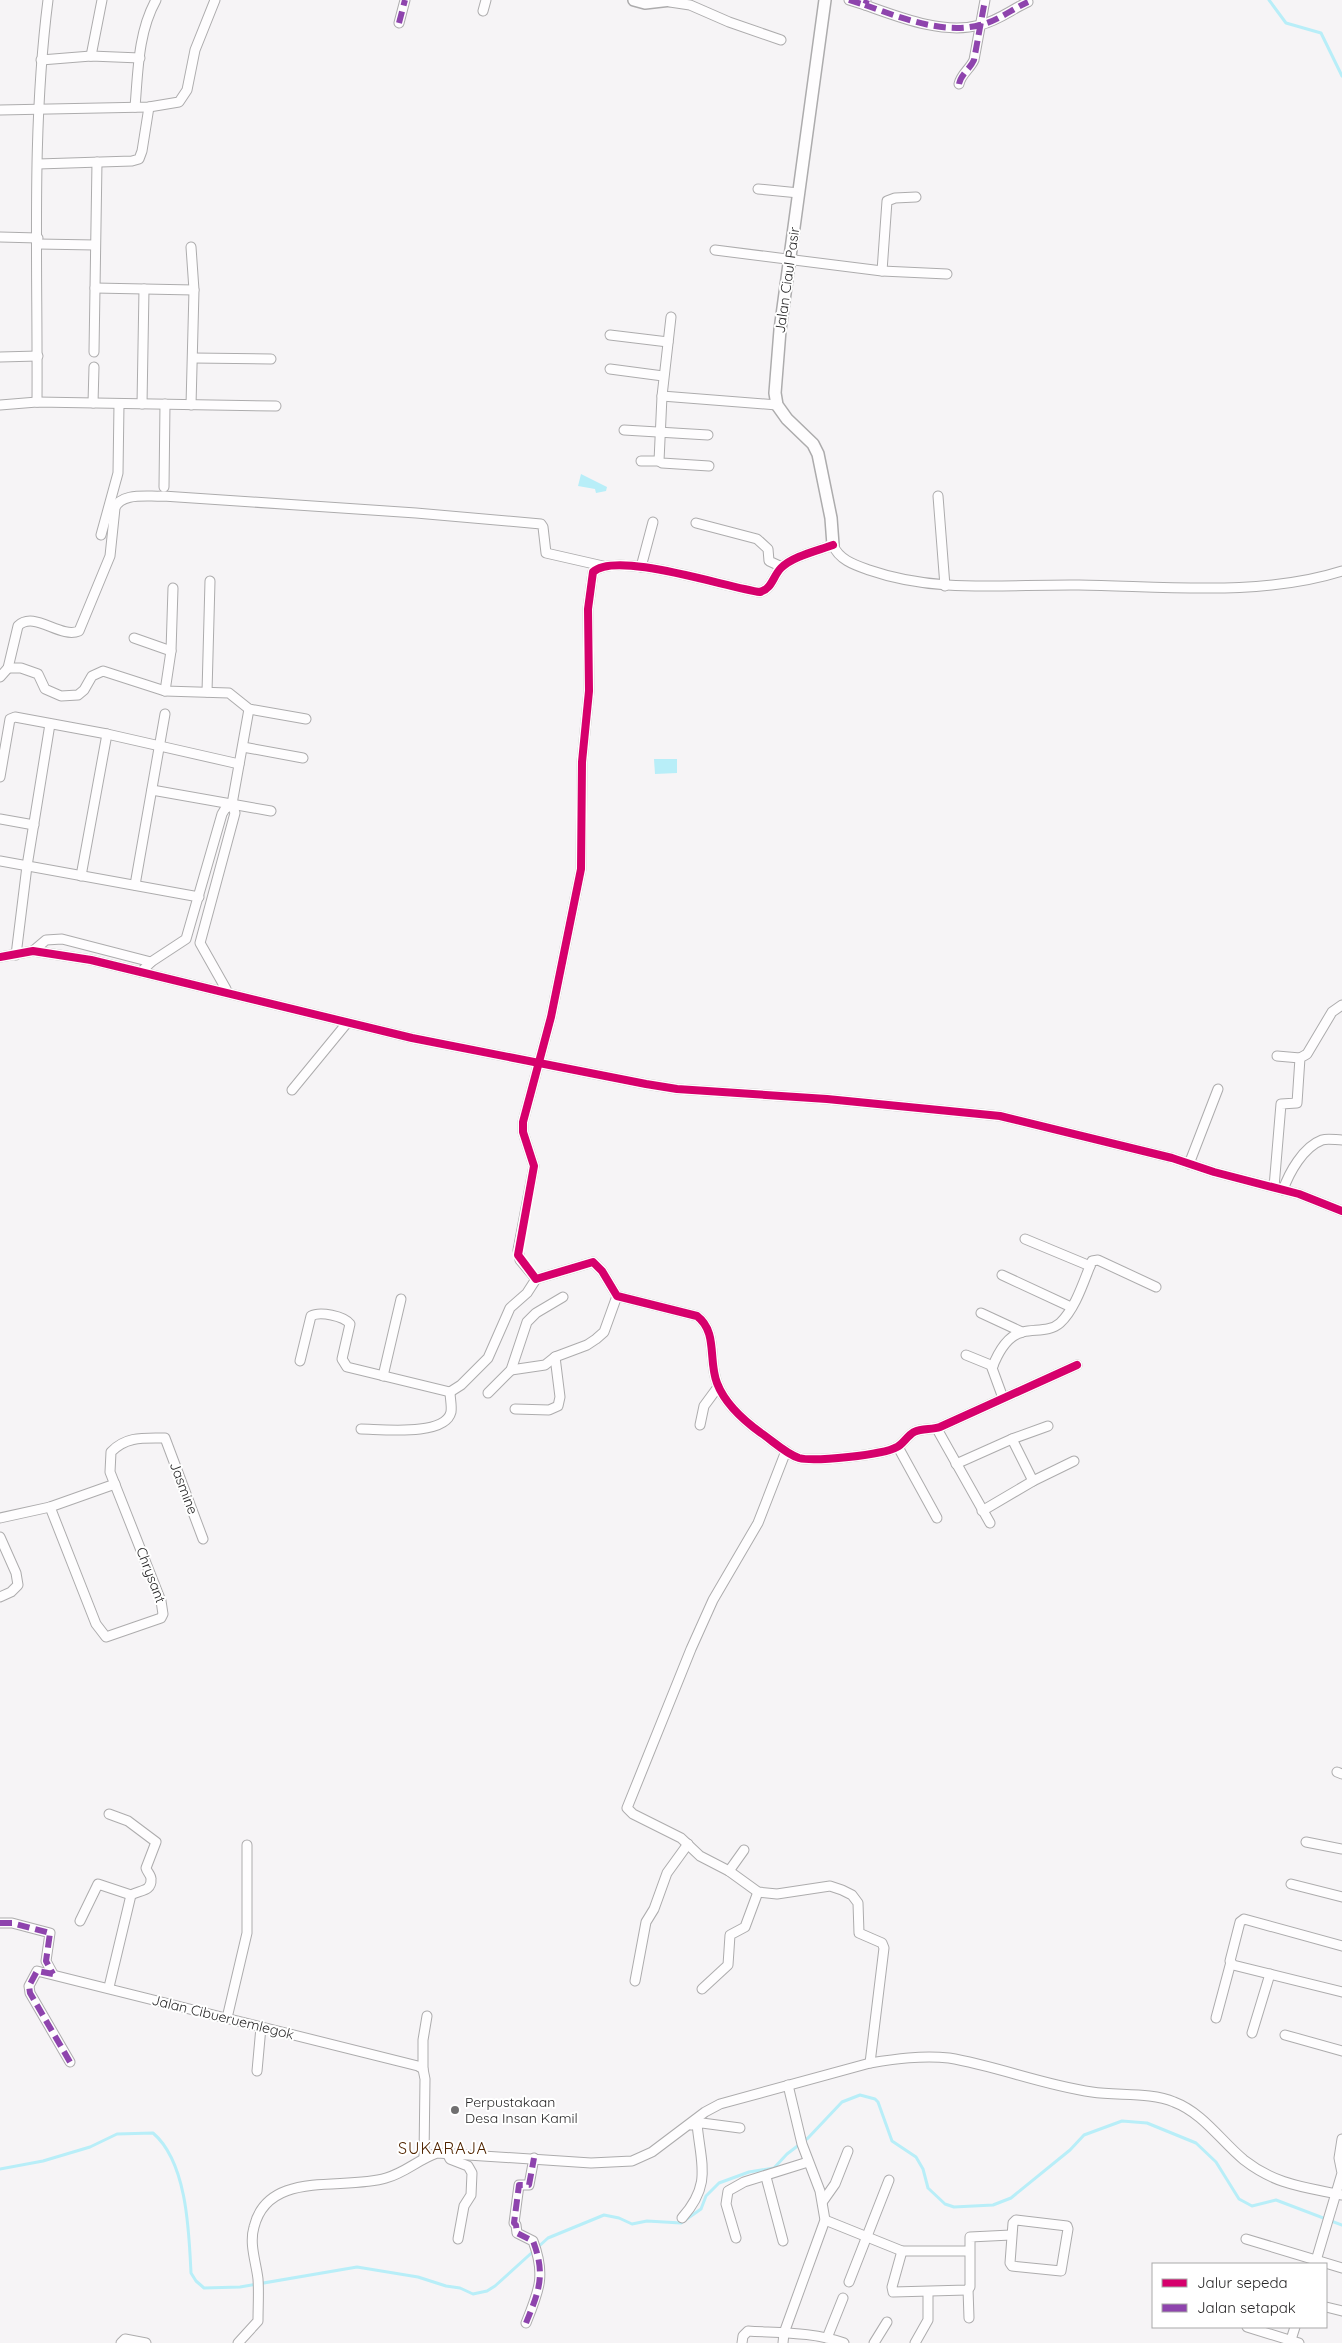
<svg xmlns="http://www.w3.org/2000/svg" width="1342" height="2343" font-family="Quicksand,sans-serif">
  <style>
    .water { fill: #b8eef8 }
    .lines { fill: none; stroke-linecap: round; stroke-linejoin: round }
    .stream { stroke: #b8eef8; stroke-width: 3 }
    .minor-casing { stroke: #adacad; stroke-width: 11 }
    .tertiary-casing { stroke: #adacad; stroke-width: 14 }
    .minor { stroke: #fefdfe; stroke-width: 9 }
    .tertiary { stroke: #fefdfe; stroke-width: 11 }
    .quiet { stroke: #8e44ad; stroke-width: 6; stroke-dasharray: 12 6; stroke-linecap: butt }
    .cycleway-casing { stroke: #fff; stroke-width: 11 }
    .cycleway { stroke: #d6006c; stroke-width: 8 }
    .poi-dot { fill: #706f70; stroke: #fff; stroke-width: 2 }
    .labels { text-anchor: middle; stroke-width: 4; stroke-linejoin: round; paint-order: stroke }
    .street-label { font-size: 14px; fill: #282728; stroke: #fff }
    .poi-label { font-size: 14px; fill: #282728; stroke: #fff; text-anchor: start }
    .quarter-label { font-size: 16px; letter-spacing: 1px; fill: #512501; stroke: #fff }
  </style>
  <rect width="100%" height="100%" fill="#f6f4f6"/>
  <g class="water">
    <path d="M581,474L607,487L606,491L596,493L595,489L578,486Z"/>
    <path d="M654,759H677V773L655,774Z"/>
  </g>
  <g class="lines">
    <g class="stream">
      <path d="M1269,0L1286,23L1321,33L1342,76"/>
      <path d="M0,2169L43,2161L90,2147L117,2134L153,2133C187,2162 189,2231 191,2273L196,2281L204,2288L240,2287L357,2267L418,2277L446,2286L460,2288L473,2294L487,2291L495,2286L548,2238L604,2215L619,2218L632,2224L647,2221L681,2223L701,2209L706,2196L719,2183L749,2172L774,2168L787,2154L808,2138L842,2102L860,2095L875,2099L878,2102L892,2141L916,2157L923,2169L928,2188L945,2204L954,2207L993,2205L1011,2198L1070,2150L1084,2135L1122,2121L1147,2123L1196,2143L1216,2162L1239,2199L1252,2206L1276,2200L1342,2225"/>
    </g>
    <g class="minor-casing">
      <g id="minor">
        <path d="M849,0L865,5L866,0"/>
        <path d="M670,2L690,5L729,22L781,40"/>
        <path d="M865,5C899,17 943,35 980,25C998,21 1012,9 1028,2"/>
        <path d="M483,11L486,0"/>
        <path d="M399,23L405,0"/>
        <path d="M91,56L102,0"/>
        <path d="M41,60L91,56L140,58"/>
        <path d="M959,84C961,74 970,69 974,60L985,0"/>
        <path d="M135,107C138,72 138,32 156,0"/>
        <path d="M0,110L149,107L179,102L187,90L195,50L215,0"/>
        <path d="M38,164L132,161L139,159L142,151L149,107"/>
        <path d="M758,189L799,193"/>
        <path d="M0,237L38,238"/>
        <path d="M38,244L95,245"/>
        <path d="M191,247L194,290L191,405"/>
        <path d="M715,250L882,271L947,274"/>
        <path d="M882,271L887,201L895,198L916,197"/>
        <path d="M95,288L194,290"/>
        <path d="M671,317L662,396L777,405"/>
        <path d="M610,335L668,342"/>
        <path d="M94,352L97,162"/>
        <path d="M0,357L38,356"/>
        <path d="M193,358L271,359"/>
        <path d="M610,369L663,376"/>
        <path d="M662,396L659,461L662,463L709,466"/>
        <path d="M37,402C38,268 31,133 48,0"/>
        <path d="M93,403L94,367"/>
        <path d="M142,404L144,289"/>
        <path d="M0,405L37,402L276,406"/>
        <path d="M624,430L708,435"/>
        <path d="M641,461H659"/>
        <path d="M164,487L165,404"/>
        <path d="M938,496L945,586"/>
        <path d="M696,523L757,539L768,549L769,561L782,567"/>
        <path d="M101,535L118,473L119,404"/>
        <path d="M641,567L653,522"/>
        <path d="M134,638L171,651"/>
        <path d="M8,668H21L38,674L45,689L61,696L78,695L84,690L92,676L103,671L165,691L229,693L249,709L306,719"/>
        <path d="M0,677L8,668L18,626C34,610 60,639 79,631L110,556L115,508C121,492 148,497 163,496L416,513L541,524L543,527L546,553L603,566"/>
        <path d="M165,691L171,651L173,588"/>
        <path d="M207,692L210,581"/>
        <path d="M243,747L303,758"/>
        <path d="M0,777L10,719L15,717L107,734L239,764"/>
        <path d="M152,790L271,811"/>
        <path d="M0,819L34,825"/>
        <path d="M0,861L199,897"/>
        <path d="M81,876L107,734"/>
        <path d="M135,885L165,714"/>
        <path d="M33,951L46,940L62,939L151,962"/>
        <path d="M16,955L27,866L50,724"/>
        <path d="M0,957L33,951L91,960L412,1038L646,1084L677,1089L827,1099L1000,1116L1172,1158L1214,1172L1299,1194L1342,1211"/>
        <path d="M141,972L151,962L186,939L222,814L225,809L232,804"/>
        <path d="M226,989L200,943L235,813L232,804L249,709"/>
        <path d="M1277,1056L1300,1058"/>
        <path d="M292,1090L347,1023"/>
        <path d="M1189,1164L1218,1089"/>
        <path d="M1274,1187L1281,1104L1297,1103L1300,1058L1307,1054L1332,1012L1342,1005"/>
        <path d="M1283,1190C1289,1173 1303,1147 1322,1140C1328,1138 1336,1140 1342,1140"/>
        <path d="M1025,1239L1090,1266"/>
        <path d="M1002,1275L1071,1307"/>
        <path d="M981,1313L1022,1332"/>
        <path d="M966,1355L993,1366"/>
        <path d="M300,1361L311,1316C320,1311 344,1316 350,1324L342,1359L347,1367L450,1392"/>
        <path d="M1077,1365L940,1427C932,1430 922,1428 914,1432C907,1436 903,1444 897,1447C883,1455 814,1462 799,1458C786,1454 773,1441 761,1433C743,1420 725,1404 717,1383C708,1360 718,1332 697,1316L617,1296L602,1271L593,1262L536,1279L520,1260L518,1250L534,1166L523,1132V1122L551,1017L581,869L582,762L589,691L588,609L593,572C616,550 728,588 760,592C772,589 773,576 781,568C793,556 817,551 833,545C839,560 855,565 869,570C938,594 1007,584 1079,585C1163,586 1261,597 1342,571"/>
        <path d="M511,1370L545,1365L555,1357L587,1345L596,1339L604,1332L617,1296"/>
        <path d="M383,1376L401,1299"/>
        <path d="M450,1392L461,1385L488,1358L510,1308L527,1293L536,1279"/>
        <path d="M488,1393L511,1370L527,1322L536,1313L563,1297"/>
        <path d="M1003,1398L992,1368C997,1355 1007,1335 1023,1332C1035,1329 1050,1332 1060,1323C1076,1308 1084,1280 1092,1261L1098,1260L1156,1287"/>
        <path d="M515,1409L549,1410L558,1406L560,1397L555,1357"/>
        <path d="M700,1425L704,1406L718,1387"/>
        <path d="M361,1429C380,1429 445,1437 451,1412C452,1406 450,1398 450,1392"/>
        <path d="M937,1429L990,1523"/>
        <path d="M1012,1439L1033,1481"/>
        <path d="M898,1447L937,1518"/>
        <path d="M786,1451L758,1523L713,1600L691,1649L627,1808L633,1814L681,1838L700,1856L729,1871L758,1892L777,1894L830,1886L842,1890L852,1895L858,1903L859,1933L882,1943L884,1948L870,2063"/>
        <path d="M956,1464L1012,1439L1048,1426"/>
        <path d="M50,1507L96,1624L106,1637L161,1618L163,1614L161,1601L110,1472L111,1452C126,1436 144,1438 165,1438L203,1539"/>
        <path d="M982,1511L1033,1481L1074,1461"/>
        <path d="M0,1518L50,1507L115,1484"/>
        <path d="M0,1537L16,1573L18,1585L11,1592L0,1597"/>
        <path d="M1337,1772L1342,1774"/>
        <path d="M1306,1842L1342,1849"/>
        <path d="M729,1871L744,1850"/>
        <path d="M1291,1884L1342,1897"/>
        <path d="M80,1921L98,1884L131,1895"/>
        <path d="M0,1923H12L50,1933L46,1961L53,1974"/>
        <path d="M1342,1946L1244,1919L1240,1922L1230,1961L1233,1965L1342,1992"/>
        <path d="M635,1981L646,1922L654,1909L667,1873L688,1844"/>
        <path d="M109,1987L131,1895C139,1890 152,1892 151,1879C151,1875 147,1872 146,1868L156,1842L128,1821L109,1814"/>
        <path d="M702,1989L728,1965L730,1935L745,1927L758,1892"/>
        <path d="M227,2018L247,1933V1845"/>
        <path d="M1216,2018L1231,1962"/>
        <path d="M1252,2033L1270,1974"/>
        <path d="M1285,2035L1342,2051"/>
        <path d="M70,2062L30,1993L29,1986L37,1971L418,2066L423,2069L425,2079L424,2157"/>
        <path d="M423,2069V2040L427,2016"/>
        <path d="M257,2071L261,2027"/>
        <path d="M691,2125L702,2123L740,2128"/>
        <path d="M447,2153L450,2159L468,2166L472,2173L471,2195L464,2206L458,2239"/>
        <path d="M766,2177L783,2241"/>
        <path d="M823,2201L835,2184L848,2151"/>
        <path d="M682,2218C712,2184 701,2165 697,2124"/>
        <path d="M825,2220L902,2251H969"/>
        <path d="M1016,2220L1067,2226L1068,2229L1061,2271L1012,2266L1010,2263L1013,2223Z"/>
        <path d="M736,2238L726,2204L728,2191L744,2182L808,2162"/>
        <path d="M1246,2239L1342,2268"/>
        <path d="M902,2251L892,2287L893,2292L967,2290L970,2287V2237L1011,2235"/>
        <path d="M1315,2264L1342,2173L1339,2158L1342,2139"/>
        <path d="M849,2282L889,2180"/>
        <path d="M968,2289L969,2318"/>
        <path d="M1326,2307L1342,2311"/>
        <path d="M526,2323C539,2291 546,2275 533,2241L517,2233L516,2225L514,2223L519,2185H529L534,2158"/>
        <path d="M1247,2327L1299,2343"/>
        <path d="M827,2338L843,2298"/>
        <path d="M121,2343L125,2339L146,2343"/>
        <path d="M238,2343L258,2321C258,2307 259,2293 258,2279C256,2262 249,2244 254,2227C268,2169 343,2191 386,2178C405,2173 419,2159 437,2153L591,2163L632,2161L652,2152L705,2112L720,2104L870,2063C895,2059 922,2055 949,2058C997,2066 1043,2085 1092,2092C1117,2096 1151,2092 1174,2102C1203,2113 1221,2141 1244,2160C1276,2185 1304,2187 1342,2195"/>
        <path d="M742,2343L743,2336L748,2331C779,2333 815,2332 844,2343"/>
        <path d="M783,2343L784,2333L825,2220L820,2191L802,2144L788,2085"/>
        <path d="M874,2343L887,2322"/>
        <path d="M915,2343L928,2320V2292"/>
        <path d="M1290,2343L1295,2327"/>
      </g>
    </g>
    <g class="tertiary-casing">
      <g id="tertiary">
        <path d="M634,0L645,3L671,0"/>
        <path d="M825,0L780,330L775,393L777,405L787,419L813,444L818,454L831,518L833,545"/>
      </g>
    </g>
    <use href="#minor" class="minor"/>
    <use href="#tertiary" class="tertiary"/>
    <g class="quiet">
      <path d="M849,0L865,5L867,0"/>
      <path d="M865,5C899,17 943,35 980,25C998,21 1012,9 1028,2"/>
      <path d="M399,23L405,0"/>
      <path d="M959,84C961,74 970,69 974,60L985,0"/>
      <path d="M0,1923H12L50,1933L46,1961L53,1974"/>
      <path d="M53,1974L37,1971L29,1986L30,1993L70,2062"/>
      <path d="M526,2323C539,2291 546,2275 533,2241L517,2233L516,2225L514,2223L519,2185H529L534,2158"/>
    </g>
    <g class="cycleway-casing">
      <g id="cycleway">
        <path d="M833,545C817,551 793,556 781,568C773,576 772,589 760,592C728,588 616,550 593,572L588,609L589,691L582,762L581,869L551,1017L523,1122V1132L534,1166L518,1255L536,1279L593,1262L602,1271L617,1296L697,1316C718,1332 708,1360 717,1383C725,1404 743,1420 761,1433C773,1441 786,1454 799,1458C814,1462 883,1455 897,1447C903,1444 907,1436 914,1432C922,1428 932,1430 940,1427L1077,1365"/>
        <path d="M0,957L33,951L91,960L412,1038L646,1084L677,1089L827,1099L1000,1116L1172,1158L1214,1172L1299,1194L1342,1211"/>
      </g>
    </g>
    <use href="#cycleway" class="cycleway"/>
  </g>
  <circle class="poi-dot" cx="455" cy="2110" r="5"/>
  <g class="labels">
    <g class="street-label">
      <text transform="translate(787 280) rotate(-82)" y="5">Jalan Ciaul Pasir</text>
      <text transform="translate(184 1488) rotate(69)" y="5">Jasmine</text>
      <text transform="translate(151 1575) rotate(69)" y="5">Chrysant</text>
      <text transform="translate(223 2017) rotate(14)" y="5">Jalan Cibueruemlegok</text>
    </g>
    <g class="poi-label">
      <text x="465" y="2107">Perpustakaan<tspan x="465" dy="16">Desa Insan Kamil</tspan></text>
    </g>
    <g class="quarter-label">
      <text x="443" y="2154">SUKARAJA</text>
    </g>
  </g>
  <rect x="1152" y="2263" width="175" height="65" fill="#ffffff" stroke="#a9a9a9"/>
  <rect x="1162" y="2279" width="25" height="8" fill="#d6006c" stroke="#a9a9a9"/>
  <text x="1197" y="2288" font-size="15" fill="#282728">Jalur sepeda</text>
  <rect x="1162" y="2304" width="25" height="8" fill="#8e44ad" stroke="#a9a9a9"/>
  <text x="1197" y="2313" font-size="15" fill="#282728">Jalan setapak</text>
</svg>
